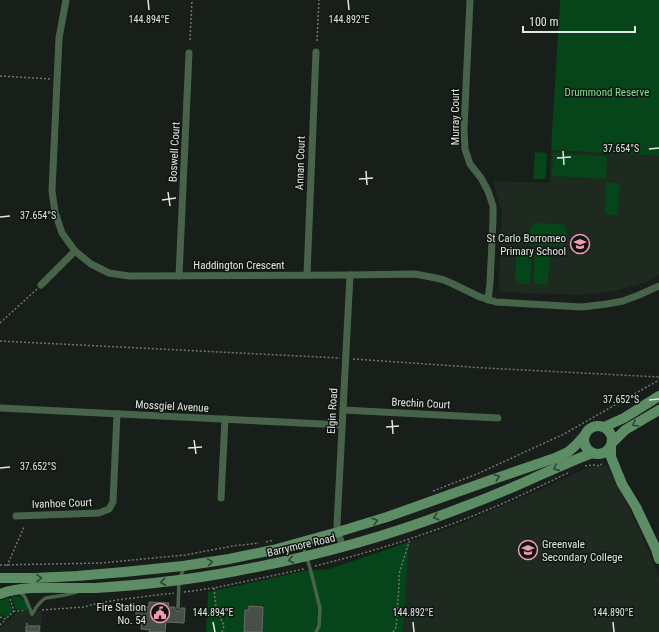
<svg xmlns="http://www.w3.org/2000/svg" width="659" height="632" font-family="'Roboto Condensed',sans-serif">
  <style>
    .built { fill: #1e291f }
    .green { fill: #054519 }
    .building { fill: #484f48; stroke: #666d67 }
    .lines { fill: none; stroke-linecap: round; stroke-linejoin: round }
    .path { stroke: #707570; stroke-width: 1.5; stroke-dasharray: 2 2; stroke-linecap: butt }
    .lane { stroke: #47644a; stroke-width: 3.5 }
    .street { stroke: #47644a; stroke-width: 7 }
    .secondary { stroke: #5d8d64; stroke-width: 10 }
    .oneway { stroke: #2e4532 }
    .ticks { fill: none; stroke: #e3e7e3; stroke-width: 1.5 }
    .labels { text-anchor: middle; stroke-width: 3; stroke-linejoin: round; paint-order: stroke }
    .park-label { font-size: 11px; fill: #7fe490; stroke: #0f1510 }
    .street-label { font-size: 11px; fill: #e3e7e3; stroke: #0f1510 }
    .poi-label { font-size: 11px; fill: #e3e7e3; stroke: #0f1510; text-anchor: end }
    .ticks-label { font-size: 10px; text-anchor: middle; fill: #e3e7e3; stroke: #0f1510; stroke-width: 3; stroke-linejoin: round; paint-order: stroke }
  </style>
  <rect width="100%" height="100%" fill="#181e19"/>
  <g class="built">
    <path d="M551,150L659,156V275L647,282L615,291L579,295L503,292L500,289L499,283L502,212L493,181L549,183Z"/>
    <path d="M606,464L642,534L659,579V632H403L409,542L451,528L535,492L589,467H601Z"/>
    <path d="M18,611H42L41,632H0V629Z"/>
  </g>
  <g class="green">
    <path d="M560,0H659V156L551,150Z"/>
    <path d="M535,152L547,153L546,179H533Z"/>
    <path d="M553,153L607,156L606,179L552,176Z"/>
    <path d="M606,182L620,183L618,215L605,214Z"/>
    <path d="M535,223L561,224L564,225L567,231L566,243L561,246L535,245L532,244L530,242C530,235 528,227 535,223Z"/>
    <path d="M516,249L532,250L530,284L515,283Z"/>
    <path d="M535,250L550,251L548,285L533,284Z"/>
    <path d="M409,542L403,632H206L208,592L304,571L329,569Z"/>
    <path d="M19,596C24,599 28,604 28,609H15L11,597Z"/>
    <path d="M8,597L13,611L7,617L0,615V601Z"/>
  </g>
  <g class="building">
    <path d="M149,602L169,603L168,607H175V610L178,611H180L181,608H185L184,623L166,622L165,632H149L150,630L141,629L142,618H136V606L149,607Z"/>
    <path d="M249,606L263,607L262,632H244L245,610H249Z"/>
    <path d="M26,626H40L39,632H26Z"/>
  </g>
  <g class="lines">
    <g class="path">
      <path d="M190,40L192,0"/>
      <path d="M317,41L319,0"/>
      <path d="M0,76L51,79"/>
      <path d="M0,323L37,289"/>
      <path d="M0,341L340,358"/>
      <path d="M353,359L485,368L659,377"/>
      <path d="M585,466L593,465L600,466L603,462"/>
      <path d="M433,491L477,474L564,434L659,380"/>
      <path d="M266,542L274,540"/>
      <path d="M0,565L101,563L185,555L233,546L259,543"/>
      <path d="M7,566L24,527"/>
      <path d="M315,566C376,551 435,532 492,508C519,497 544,484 570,472"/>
      <path d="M214,588L216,607L224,626L222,632"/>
      <path d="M184,592L214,588L304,569"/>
      <path d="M10,599L14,611L26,610"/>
      <path d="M42,610L84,607L98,603L124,599L174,593"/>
      <path d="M0,617L6,619L14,611"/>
      <path d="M27,623V626"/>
      <path d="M0,625L6,619"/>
      <path d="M393,632L396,627L399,586V574L410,539"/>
    </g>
    <g class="lane">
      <path d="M302,542L310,568L320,608L319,626L316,632"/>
      <path d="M19,591L25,597L32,614"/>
      <path d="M178,608L179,580L184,568"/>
      <path d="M32,614C36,608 39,601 46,598L65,595L77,592"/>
    </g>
    <g class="street">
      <path d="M66,0L59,38L52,191L55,212L62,233L75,251L91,264L109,273L129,276L350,275L415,274L436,278L444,280L451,283L480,297L496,302L582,307L607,304L623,301L639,295L659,286"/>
      <path d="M470,0L464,130L465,149L470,164L481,178L488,191L493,206V220L490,283L488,300"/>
      <path d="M307,275L316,52"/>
      <path d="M179,276L189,53"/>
      <path d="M41,285L75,251"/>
      <path d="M0,408L342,425"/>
      <path d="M343,410L498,418"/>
      <path d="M221,498L225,419"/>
      <path d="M16,516L99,513L109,509L113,502L117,414"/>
      <path d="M343,548L338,532L337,525L350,275"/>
    </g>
    <g class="secondary">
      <circle cx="598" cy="440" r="14"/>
      <path d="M604,427L624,418L659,396"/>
      <path d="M613,442L625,430L659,410"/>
      <path d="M611,447V457L622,484L636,507L656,549L659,559"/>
      <path d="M0,578H35L77,576L124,572L183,566L229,559L273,550L338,532L387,517L488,481L555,458L568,452L575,446L585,435"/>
      <path d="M0,594C26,584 66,589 95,588C142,585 189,580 236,571C312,557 386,537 458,509C485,499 512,488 538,476C556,468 574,460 592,453"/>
    </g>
  </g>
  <defs><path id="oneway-chevron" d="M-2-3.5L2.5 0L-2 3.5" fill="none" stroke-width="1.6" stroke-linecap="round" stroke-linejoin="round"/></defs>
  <g class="oneway">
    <use href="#oneway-chevron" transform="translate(635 424) rotate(150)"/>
    <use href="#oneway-chevron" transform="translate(556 468) rotate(156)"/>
    <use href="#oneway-chevron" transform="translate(497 477) rotate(-20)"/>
    <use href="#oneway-chevron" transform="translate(436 517) rotate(161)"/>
    <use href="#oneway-chevron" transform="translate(375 521) rotate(-17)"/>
    <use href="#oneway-chevron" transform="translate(291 560) rotate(167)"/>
    <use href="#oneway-chevron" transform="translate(210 562) rotate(-9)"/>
    <use href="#oneway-chevron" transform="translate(39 578) rotate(-2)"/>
    <use href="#oneway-chevron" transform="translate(163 582) rotate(174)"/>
  </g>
  <path class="ticks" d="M148,0L149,10M348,0L349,10M649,149L659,148M563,151L564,165M557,158L571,157M366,171L367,185M359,179L373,178M168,192L170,206M162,200L176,198M0,217L10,216M649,400L659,399M392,420L393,434M386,427L399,426M194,440L196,454M188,448L202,447M0,468L10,467M213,622L215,632M413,622L414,632M613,622L614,632"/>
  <defs>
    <g id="school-ring" transform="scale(1)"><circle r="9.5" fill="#0f1510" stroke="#f09ab7" stroke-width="1.5"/><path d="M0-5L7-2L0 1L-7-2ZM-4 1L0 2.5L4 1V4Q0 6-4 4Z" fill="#f09ab7"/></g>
    <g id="civic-ring" transform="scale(1)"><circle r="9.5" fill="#0f1510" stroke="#f09ab7" stroke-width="1.5"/><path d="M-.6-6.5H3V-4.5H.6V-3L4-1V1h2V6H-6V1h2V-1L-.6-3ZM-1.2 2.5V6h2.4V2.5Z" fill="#f09ab7"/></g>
  </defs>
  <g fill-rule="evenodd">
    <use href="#school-ring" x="580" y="244"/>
    <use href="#school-ring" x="528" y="550"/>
    <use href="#civic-ring" x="160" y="613"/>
  </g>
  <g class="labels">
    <g class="park-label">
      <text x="607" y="96">Drummond Reserve</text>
    </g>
    <g class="street-label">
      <text transform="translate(455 117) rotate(-90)" y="4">Murray Court</text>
      <text transform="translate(174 152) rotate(-87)" y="4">Boswell Court</text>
      <text transform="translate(300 163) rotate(-88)" y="4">Annan Court</text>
      <text x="239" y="269">Haddington Crescent</text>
      <text transform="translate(421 403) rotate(3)" y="4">Brechin Court</text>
      <text transform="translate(172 406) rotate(3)" y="4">Mossgiel Avenue</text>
      <text transform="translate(332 411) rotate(-87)" y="4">Elgin Road</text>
      <text transform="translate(62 503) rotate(-2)" y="4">Ivanhoe Court</text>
      <text transform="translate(301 545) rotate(-13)" y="4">Barrymore Road</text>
    </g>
    <g class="poi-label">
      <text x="566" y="242">St Carlo Borromeo<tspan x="566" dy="13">Primary School</tspan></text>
      <text x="542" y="548" text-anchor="start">Greenvale<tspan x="542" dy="13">Secondary College</tspan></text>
      <text x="146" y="611">Fire Station<tspan x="146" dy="13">No. 54</tspan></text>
    </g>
  </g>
  <g class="ticks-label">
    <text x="149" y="23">144.894°E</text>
    <text x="349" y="23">144.892°E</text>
    <text x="621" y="152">37.654°S</text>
    <text x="38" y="219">37.654°S</text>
    <text x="621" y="403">37.652°S</text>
    <text x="38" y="470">37.652°S</text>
    <text x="213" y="616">144.894°E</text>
    <text x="413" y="616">144.892°E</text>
    <text x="613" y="616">144.890°E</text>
  </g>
  <path d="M523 26v6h112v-6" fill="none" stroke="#e3e7e3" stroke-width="2"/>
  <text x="529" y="26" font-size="12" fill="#e3e7e3" stroke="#0f1510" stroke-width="3" paint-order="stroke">100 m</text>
</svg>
